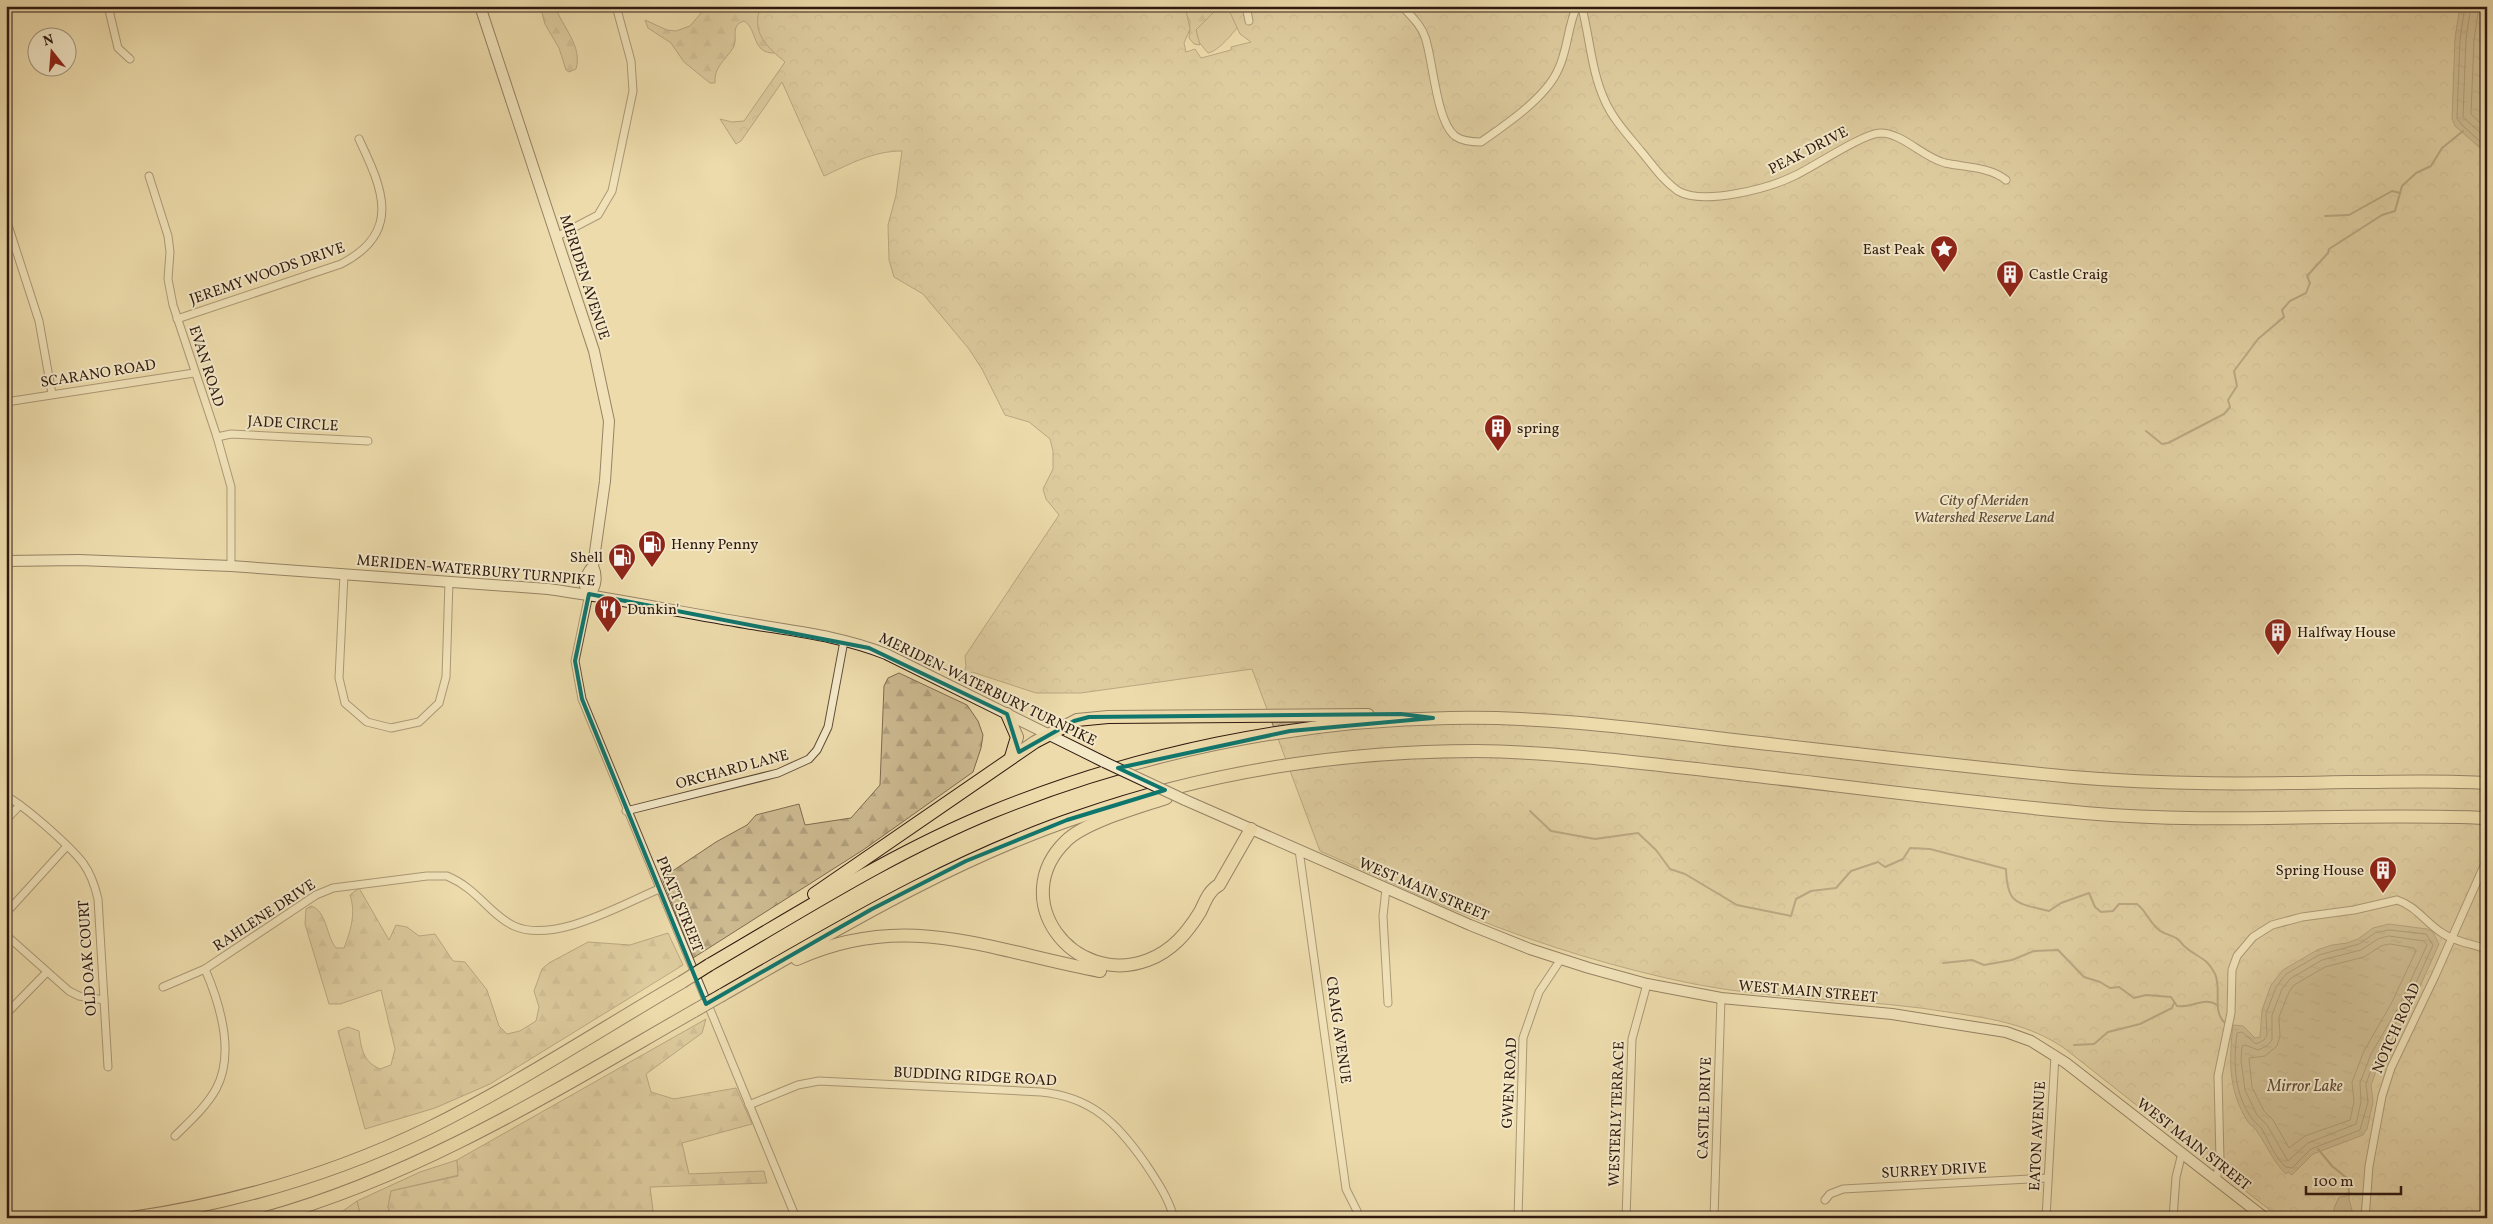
<svg xmlns="http://www.w3.org/2000/svg" width="2493" height="1224" font-family="Vollkorn,serif">
  <style>
    .grass { fill: #cdba91; stroke: #7e6a50 }
    .forest { fill: url(#forest-firs); stroke: #7e6a50 }
    .park { fill: url(#park-crowns); stroke: #7e6a50 }
    .water { fill: url(#water-ripples); stroke: #7a664d }
    .lines { fill: none; stroke-linecap: round; stroke-linejoin: round }
    .shore { stroke: #6e5943; stroke-width: 1 }
    .stream { stroke: #7a664d; stroke-width: 2 }
    .minor-casing { stroke: #5e4a37; stroke-width: 9 }
    .secondary-casing { stroke: #2f1910; stroke-width: 12 }
    .motorway-casing { stroke: #2f1910; stroke-width: 14 }
    .minor { stroke: #f3e8c8; stroke-width: 7 }
    .secondary { stroke: #f3e8c8; stroke-width: 10 }
    .motorway { stroke: #eddbab; stroke-width: 12 }
    .secondary-bridge-casing { stroke: #2f1910; stroke-width: 12; stroke-linecap: butt }
    .motorway-bridge-casing { stroke: #2f1910; stroke-width: 14; stroke-linecap: butt }
    .secondary-bridge { stroke: #f3e8c8; stroke-width: 10 }
    .motorway-bridge { stroke: #eddbab; stroke-width: 12 }
    .marked { fill: none; stroke: #0f766e; stroke-width: 4; stroke-linejoin: round }
    .labels { text-anchor: middle; stroke-width: 4; stroke-linejoin: round; paint-order: stroke }
    .street-label { font-size: 15px; fill: #2f1910; stroke: #f3e8c8 }
    .poi-label { font-size: 15px; fill: #2f1910; stroke: #f3e8c8; text-anchor: start }
    .park-label { font-size: 15px; font-style: italic; fill: #5e4937; stroke: #f3e8c8 }
    .water-label { font-size: 16px; font-style: italic; fill: #614c39; stroke: #f3e8c8 }
  </style>
  <defs>
    <pattern id="forest-firs" width="22" height="20" patternUnits="userSpaceOnUse" patternTransform="scale(1.25)"><rect width="22" height="20" fill="#cdba91"/><path d="M5 1l3.5 6h-7zM16 11l3.5 6h-7z" fill="#b09f7c"/></pattern>
    <pattern id="park-crowns" width="20" height="18" patternUnits="userSpaceOnUse" patternTransform="scale(1.25)"><rect width="20" height="18" fill="#cdba91"/><path d="M2 6a3 3 0 1 1 6 0M12 15a3 3 0 1 1 6 0" fill="none" stroke="#b09f7c"/></pattern>
    <pattern id="water-ripples" width="26" height="14" patternUnits="userSpaceOnUse" patternTransform="scale(1.25)"><rect width="26" height="14" fill="#ac9976"/><path d="M2 4q2-2 4 0t4 0M15 11q2-2 4 0t4 0" fill="none" stroke="#8c7c5f"/></pattern>
  </defs>
  <rect width="100%" height="100%" fill="#eddbab"/>
  <filter id="stains"><feTurbulence type="fractalNoise" baseFrequency=".004" numOctaves="4"/><feColorMatrix values="0 0 0 0 .2 0 0 0 0 .09 0 0 0 0 .02 0 0 0 .5 -.17"/></filter>
  <radialGradient id="worn" r=".72"><stop offset=".6" stop-color="#630" stop-opacity="0"/><stop offset="1" stop-color="#630" stop-opacity=".3"/></radialGradient>
  <g class="grass">
    <path d="M1220,6H1255C1244,18 1222,51 1208,53L1198,41L1196,30Z"/>
    <path d="M457,1160L459,1175L391,1191L388,1207L392,1218H361L357,1201L420,1172Z"/>
  </g>
  <g class="forest">
    <path d="M540,6H555C562,27 583,46 576,69L569,72L566,70L559,48L545,24Z"/>
    <path d="M707,6H770L775,53C751,54 758,29 744,21C729,26 739,38 733,48C725,61 714,66 715,83H710L684,62L671,43L648,28L645,20L667,30L676,31L690,26Z"/>
    <path d="M1181,6H1220L1196,30L1200,45L1194,44L1189,38L1190,21Z"/>
    <path d="M899,673L967,705L978,721L983,735L981,748L973,772L863,850L693,958L662,878L716,842L747,825L756,815L799,804L805,825L851,818L880,785L884,686L888,678Z"/>
    <path d="M359,888L389,940L396,925L407,927L419,936L435,934L453,961L465,962L487,990L499,1026L507,1034L520,1031L536,1021L539,1007L534,991L542,969L549,963L588,942L630,945L668,933L683,965L490,1084L435,1108L365,1129L338,1031L348,1027L359,1031C361,1048 363,1062 380,1069L391,1065L395,1049L381,990L340,1004H329L305,924L306,909L311,906C327,911 326,936 336,948H344C351,930 356,913 350,895Z"/>
    <path d="M706,1019L702,1033L646,1074L651,1092L674,1099L736,1088L752,1124L682,1143L689,1174L764,1171L767,1183L650,1187L654,1218H392L388,1207L391,1191L458,1176L457,1160Z"/>
    <path d="M357,1201L361,1218H333Z"/>
  </g>
  <path class="park" d="M761,6H1185L1190,29L1184,43L1186,52L1195,49L1201,58L1231,50V47L1251,42L1240,34L1227,6H2487V1218H2280L2064,1048C2030,1025 1994,1019 1954,1013C1868,998 1780,1001 1694,984C1620,969 1544,946 1474,918C1422,898 1371,873 1320,851L1252,669L1081,693H1036L972,672L965,685L960,682L966,666L965,656L1059,515L1046,499L1043,489L1053,469V451L1050,439L1029,422L1005,415L982,369L969,349L923,294L894,277L889,260L888,225L896,195L902,151C873,151 850,164 824,176L782,82L741,141L736,144L720,119L732,122L744,121L785,62C767,47 750,32 761,6Z"/>
  <g class="water">
    <path d="M2460,6H2487V154L2455,126L2452,118L2455,38Z"/>
    <path d="M2389,924L2427,929L2433,932L2439,944L2408,1013L2381,1058L2371,1085L2373,1102L2367,1129L2363,1135L2313,1154L2292,1175L2288,1172L2286,1174C2273,1162 2268,1147 2258,1133C2256,1128 2251,1126 2248,1122C2228,1091 2229,1060 2233,1025L2243,1026L2255,1038L2260,1037L2262,1010L2271,985L2283,970L2317,950L2332,945L2347,943L2358,939L2373,928Z"/>
    <path d="M2348,1192H2350L2349,1199L2354,1218H2335L2334,1208L2339,1197L2347,1196Z"/>
  </g>
  <g class="lines">
    <g class="shore">
      <path d="M2465,6L2460,39L2457,118L2462,125L2487,148"/>
      <path d="M2471,6L2466,39L2463,117L2487,139"/>
      <path d="M2479,6L2474,40L2471,114L2487,129"/>
      <path d="M2389,930L2426,934L2433,945L2403,1011L2376,1056L2366,1084L2368,1102L2360,1130L2311,1149L2292,1168L2286,1167C2275,1158 2270,1143 2263,1131C2261,1126 2256,1124 2253,1120C2234,1095 2233,1063 2237,1033L2242,1032L2256,1044L2264,1040L2267,1035L2266,1014L2276,987L2286,974L2319,955L2359,944L2375,933Z"/>
      <path d="M2389,936L2424,941L2427,945L2398,1008L2371,1054L2360,1083L2361,1102L2356,1124L2308,1143L2288,1161L2267,1125L2257,1115L2245,1090L2241,1060L2242,1046L2245,1045L2258,1050L2267,1046L2272,1040V1015L2282,989L2290,979L2322,960L2361,950L2378,939Z"/>
      <path d="M2390,944L2414,948L2416,951L2391,1004L2364,1051L2352,1082L2354,1102L2350,1120L2305,1136L2289,1148L2273,1120L2264,1111L2252,1087L2249,1058L2265,1056L2277,1046L2280,1036L2279,1017L2289,992L2294,985L2325,967L2364,957L2381,946Z"/>
    </g>
    <g class="stream">
      <path d="M2325,216L2349,215L2392,191L2400,193"/>
      <path d="M2146,431L2162,444L2168,443L2224,414L2230,407L2228,400L2237,386L2234,371L2258,339L2284,317L2282,310L2290,301L2306,293L2310,283L2307,276L2328,253L2329,249L2382,215L2395,211L2402,186L2416,173L2431,166L2442,148L2463,131"/>
      <path d="M1530,811L1551,831L1595,839L1638,833L1656,850L1670,869L1685,874L1737,905L1791,916L1796,899L1811,891L1836,888L1851,871L1878,862L1885,867L1903,859L1910,848L1930,849L2006,869C2007,905 2017,903 2049,911L2061,903L2089,893L2095,907L2101,912L2113,911L2119,904H2137C2147,912 2149,922 2159,930C2164,934 2171,935 2176,938C2180,940 2181,943 2184,946C2197,958 2206,956 2215,974C2222,989 2212,1010 2224,1022"/>
      <path d="M1943,963L1972,960L1984,965L2012,960L2034,951L2058,950L2084,977L2100,982L2110,988L2119,987L2134,998L2146,995L2171,997L2177,1006C2191,1009 2204,996 2217,1005"/>
      <path d="M2074,1045L2094,1044L2108,1032L2140,1024L2172,1008L2174,1003"/>
      <path d="M2318,1149L2332,1166L2348,1179L2349,1193"/>
    </g>
    <g class="minor-casing">
      <g id="minor">
        <path d="M108,6L118,48L130,59"/>
        <path d="M1246,6L1249,21"/>
        <path d="M1402,6C1411,16 1421,25 1425,37C1433,59 1436,121 1455,136C1462,141 1473,142 1481,142C1505,125 1544,99 1557,72C1568,52 1567,27 1577,6"/>
        <path d="M1580,6L1583,12C1590,41 1592,73 1605,101C1613,119 1627,134 1640,150C1652,164 1662,180 1678,191C1704,206 1770,188 1796,175C1815,166 1862,134 1880,133C1903,133 1922,157 1945,163C1964,167 1991,167 2006,180"/>
        <path d="M149,176L168,236L170,252L168,279L173,305L217,437L231,487V566"/>
        <path d="M6,219L39,321L52,394"/>
        <path d="M556,237L598,215L612,191L633,91L631,61L616,6"/>
        <path d="M177,319L341,264C403,232 382,188 359,139"/>
        <path d="M6,402L194,373"/>
        <path d="M217,437L231,434L368,441"/>
        <path d="M344,574L339,678L345,703L367,722L391,728L419,722L439,703L446,677L449,581"/>
        <path d="M589,594L575,661L582,699L796,1218"/>
        <path d="M6,796C25,806 70,846 83,863C91,874 95,886 98,899L108,1067"/>
        <path d="M626,811L778,773L809,759L817,750L828,727L844,641"/>
        <path d="M6,820L20,805"/>
        <path d="M1299,850L1346,1189L1357,1211"/>
        <path d="M1386,889L1383,916L1388,1003"/>
        <path d="M6,913L67,846"/>
        <path d="M6,935L69,991L79,996L104,1000"/>
        <path d="M163,987L205,969L316,895L333,888L427,876H447C478,889 489,914 514,926C554,944 621,905 659,889"/>
        <path d="M6,1014L46,973"/>
        <path d="M749,1105L798,1085L819,1081L1041,1092C1092,1097 1117,1123 1145,1163C1157,1181 1168,1197 1174,1218"/>
        <path d="M175,1136C189,1122 206,1107 216,1089C235,1054 220,1004 205,969"/>
        <path d="M2216,1180L2220,1160L2218,1076L2231,1013L2232,970L2237,956L2253,937L2272,925L2302,917L2354,910L2397,900C2416,906 2426,923 2442,933C2455,942 2472,944 2487,949"/>
        <path d="M1825,1200L1830,1194L1843,1189L2048,1178"/>
        <path d="M1518,1218L1523,1038L1539,992L1561,959"/>
        <path d="M1626,1218L1632,1039L1647,984"/>
        <path d="M1714,1218L1721,998"/>
        <path d="M2046,1218L2055,1055"/>
        <path d="M2173,1218L2176,1177L2182,1153"/>
        <path d="M2365,1218L2369,1166L2382,1096L2391,1068L2435,976L2487,859"/>
      </g>
    </g>
    <g class="secondary-casing">
      <g id="secondary">
        <path d="M480,6L594,351L609,421L605,481L593,566C597,575 597,587 589,594C581,584 586,574 593,566"/>
        <path d="M6,561L79,560L231,566L548,589C614,598 680,612 746,623C793,631 842,636 886,654L1104,762"/>
        <path d="M1185,800L1470,925L1530,949L1589,968L1647,984L1721,998L1892,1014L2006,1032L2031,1041L2066,1063L2265,1218"/>
      </g>
    </g>
    <g class="motorway-casing">
      <g id="motorway">
        <path d="M1007,714L1017,737L1011,757"/>
        <path d="M1166,798C1139,807 1085,822 1066,841C1006,899 1073,988 1148,960C1172,951 1187,933 1200,912C1205,902 1209,890 1219,885L1251,829"/>
        <path d="M814,894L1035,742L1077,720L1108,717L1368,715"/>
        <path d="M797,959C906,909 991,951 1100,971"/>
        <path d="M709,965C802,911 892,853 992,812C1137,753 1294,720 1450,718C1542,716 1633,728 1725,739C1841,752 1957,766 2073,777C2165,785 2256,784 2349,782C2395,782 2441,780 2487,783"/>
        <path d="M722,995C839,928 953,859 1081,816C1207,772 1343,751 1476,751C1555,752 1634,762 1713,771C1837,785 1961,802 2085,813C2219,825 2353,812 2487,818"/>
        <path d="M132,1218C234,1203 336,1173 429,1128C516,1085 598,1031 682,982"/>
        <path d="M266,1218C421,1175 556,1090 694,1011"/>
      </g>
    </g>
    <use href="#minor" class="minor"/>
    <use href="#secondary" class="secondary"/>
    <use href="#motorway" class="motorway"/>
    <g class="secondary-bridge-casing">
      <path id="secondary-bridge" d="M1104,762L1185,800"/>
    </g>
    <g class="motorway-bridge-casing">
      <g id="motorway-bridge">
        <path d="M682,982L709,965"/>
        <path d="M694,1011L722,995"/>
      </g>
    </g>
    <use href="#secondary-bridge" class="secondary-bridge"/>
    <use href="#motorway-bridge" class="motorway-bridge"/>
  </g>
  <path d="M0 0H2493V1224H0ZM589,594L869,648L1007,714L1019,752L1074,721L1089,717L1401,714L1433,718L1290,731L1118,768L1165,790L1067,820L966,861L872,909L706,1004L582,699L575,661Z" fill="#eddbab" fill-opacity=".55" fill-rule="evenodd"/>
  <path class="marked" d="M589,594L869,648L1007,714L1019,752L1074,721L1089,717L1401,714L1433,718L1290,731L1118,768L1165,790L1067,820L966,861L872,909L706,1004L582,699L575,661Z"/>
  <defs>
    <g id="sight-pin" transform="scale(1.4375)"><path d="M0 17L-7.5 6A9.5 9.5 0 1 1 7.5 6Z" fill="#8f2418" stroke="#f3e8c8"/><path d="M0-6L1.8-2.2L6-1.7L2.9 1.2L3.7 5.4L0 3.3L-3.7 5.4L-2.9 1.2L-6-1.7L-1.8-2.2Z" fill="#fff"/></g>
    <g id="building-pin" transform="scale(1.4375)"><path d="M0 17L-7.5 6A9.5 9.5 0 1 1 7.5 6Z" fill="#8f2418" stroke="#f3e8c8"/><path d="M-4-6H4V6H1V3H-1V6H-4ZM-2.5-4.3h1.7v1.8h-1.7ZM.8-4.3h1.7v1.8H.8ZM-2.5-1h1.7V.8h-1.7ZM.8-1h1.7V.8H.8Z" fill="#fff"/></g>
    <g id="fuel-pin" transform="scale(1.4375)"><path d="M0 17L-7.5 6A9.5 9.5 0 1 1 7.5 6Z" fill="#8f2418" stroke="#f3e8c8"/><path d="M-5.5-6h7V0h2V4h1.3V-2.5L3-4.5l.8-.8L6-3V5H2.5V1h-1V6h-7ZM-4.2-4.7v3.2H.2V-4.7Z" fill="#fff"/></g>
    <g id="restaurant-pin" transform="scale(1.4375)"><path d="M0 17L-7.5 6A9.5 9.5 0 1 1 7.5 6Z" fill="#8f2418" stroke="#f3e8c8"/><path d="M-5-6h1v4h1v-4h1v4h1v-4h1v5L-1.5 .5V6h-2V.5L-5-1ZM5-6V6H3V1.5H1.5Q1.5-4 5-6Z" fill="#fff"/></g>
  </defs>
  <g fill-rule="evenodd">
    <use href="#sight-pin" x="1944" y="249"/>
    <use href="#building-pin" x="2010" y="274"/>
    <use href="#building-pin" x="1498" y="428"/>
    <use href="#fuel-pin" x="652" y="544"/>
    <use href="#fuel-pin" x="622" y="557"/>
    <use href="#restaurant-pin" x="608" y="609"/>
    <use href="#building-pin" x="2278" y="632"/>
    <use href="#building-pin" x="2383" y="870"/>
  </g>
  <g class="labels">
    <g class="street-label">
      <text transform="translate(1808 150) rotate(-27)" y="5">PEAK DRIVE</text>
      <text transform="translate(267 273) rotate(-19)" y="5">JEREMY WOODS DRIVE</text>
      <text transform="translate(585 277) rotate(72)" y="5">MERIDEN AVENUE</text>
      <text transform="translate(207 366) rotate(72)" y="5">EVAN ROAD</text>
      <text transform="translate(98 373) rotate(-9)" y="5">SCARANO ROAD</text>
      <text transform="translate(293 423) rotate(3)" y="5">JADE CIRCLE</text>
      <text transform="translate(476 570) rotate(5)" y="5">MERIDEN-WATERBURY TURNPIKE</text>
      <text transform="translate(988 689) rotate(26)" y="5">MERIDEN-WATERBURY TURNPIKE</text>
      <text transform="translate(732 769) rotate(-15)" y="5">ORCHARD LANE</text>
      <text transform="translate(1424 889) rotate(23)" y="5">WEST MAIN STREET</text>
      <text transform="translate(680 904) rotate(68)" y="5">PRATT STREET</text>
      <text transform="translate(264 915) rotate(-33)" y="5">RAHLENE DRIVE</text>
      <text transform="translate(87 958) rotate(-94)" y="5">OLD OAK COURT</text>
      <text transform="translate(1808 991) rotate(5)" y="5">WEST MAIN STREET</text>
      <text transform="translate(2396 1028) rotate(-66)" y="5">NOTCH ROAD</text>
      <text transform="translate(1339 1030) rotate(82)" y="5">CRAIG AVENUE</text>
      <text transform="translate(975 1076) rotate(3)" y="5">BUDDING RIDGE ROAD</text>
      <text transform="translate(1509 1083) rotate(-87)" y="5">GWEN ROAD</text>
      <text transform="translate(1704 1108) rotate(-88)" y="5">CASTLE DRIVE</text>
      <text transform="translate(1616 1114) rotate(-88)" y="5">WESTERLY TERRACE</text>
      <text transform="translate(2037 1136) rotate(-87)" y="5">EATON AVENUE</text>
      <text transform="translate(2194 1144) rotate(38)" y="5">WEST MAIN STREET</text>
      <text transform="translate(1934 1170) rotate(-3)" y="5">SURREY DRIVE</text>
    </g>
    <g class="poi-label">
      <text x="1925" y="254" text-anchor="end">East Peak</text>
      <text x="2029" y="279">Castle Craig</text>
      <text x="1517" y="433">spring</text>
      <text x="671" y="549">Henny Penny</text>
      <text x="603" y="562" text-anchor="end">Shell</text>
      <text x="627" y="614">Dunkin'</text>
      <text x="2297" y="637">Halfway House</text>
      <text x="2364" y="875" text-anchor="end">Spring House</text>
    </g>
    <g class="park-label">
      <text x="1984" y="505">City of Meriden<tspan x="1984" dy="17">Watershed Reserve Land</tspan></text>
    </g>
    <g class="water-label">
      <text x="2305" y="1091">Mirror Lake</text>
    </g>
  </g>
  <rect width="2493" height="1224" fill="none" stroke="#eddbab" stroke-width="25"/>
  <rect x="8" y="8" width="2478" height="1209" fill="none" stroke="#2f1910" stroke-width="2.5"/>
  <rect x="12" y="12" width="2468" height="1199" fill="none" stroke="#2f1910"/>
  <g transform="translate(52 52) rotate(343)"><circle r="24" fill="#f3e8c8" stroke="#a5957e"/>
  <path d="M0-4L9 19L0 12L-9 19Z" fill="#8f2418"/>
  <text y="-8" font-size="14" font-weight="bold" text-anchor="middle" fill="#2f1910">N</text>
  </g>
  <path d="M2306 1186v8h95v-8" fill="none" stroke="#2f1910" stroke-width="2.5"/>
  <text x="2313" y="1186" font-size="15" fill="#2f1910" stroke="#f3e8c8" stroke-width="4" paint-order="stroke">100 m</text>
  <rect width="100%" height="100%" filter="url(#stains)"/>
  <rect width="100%" height="100%" fill="url(#worn)"/>
</svg>
